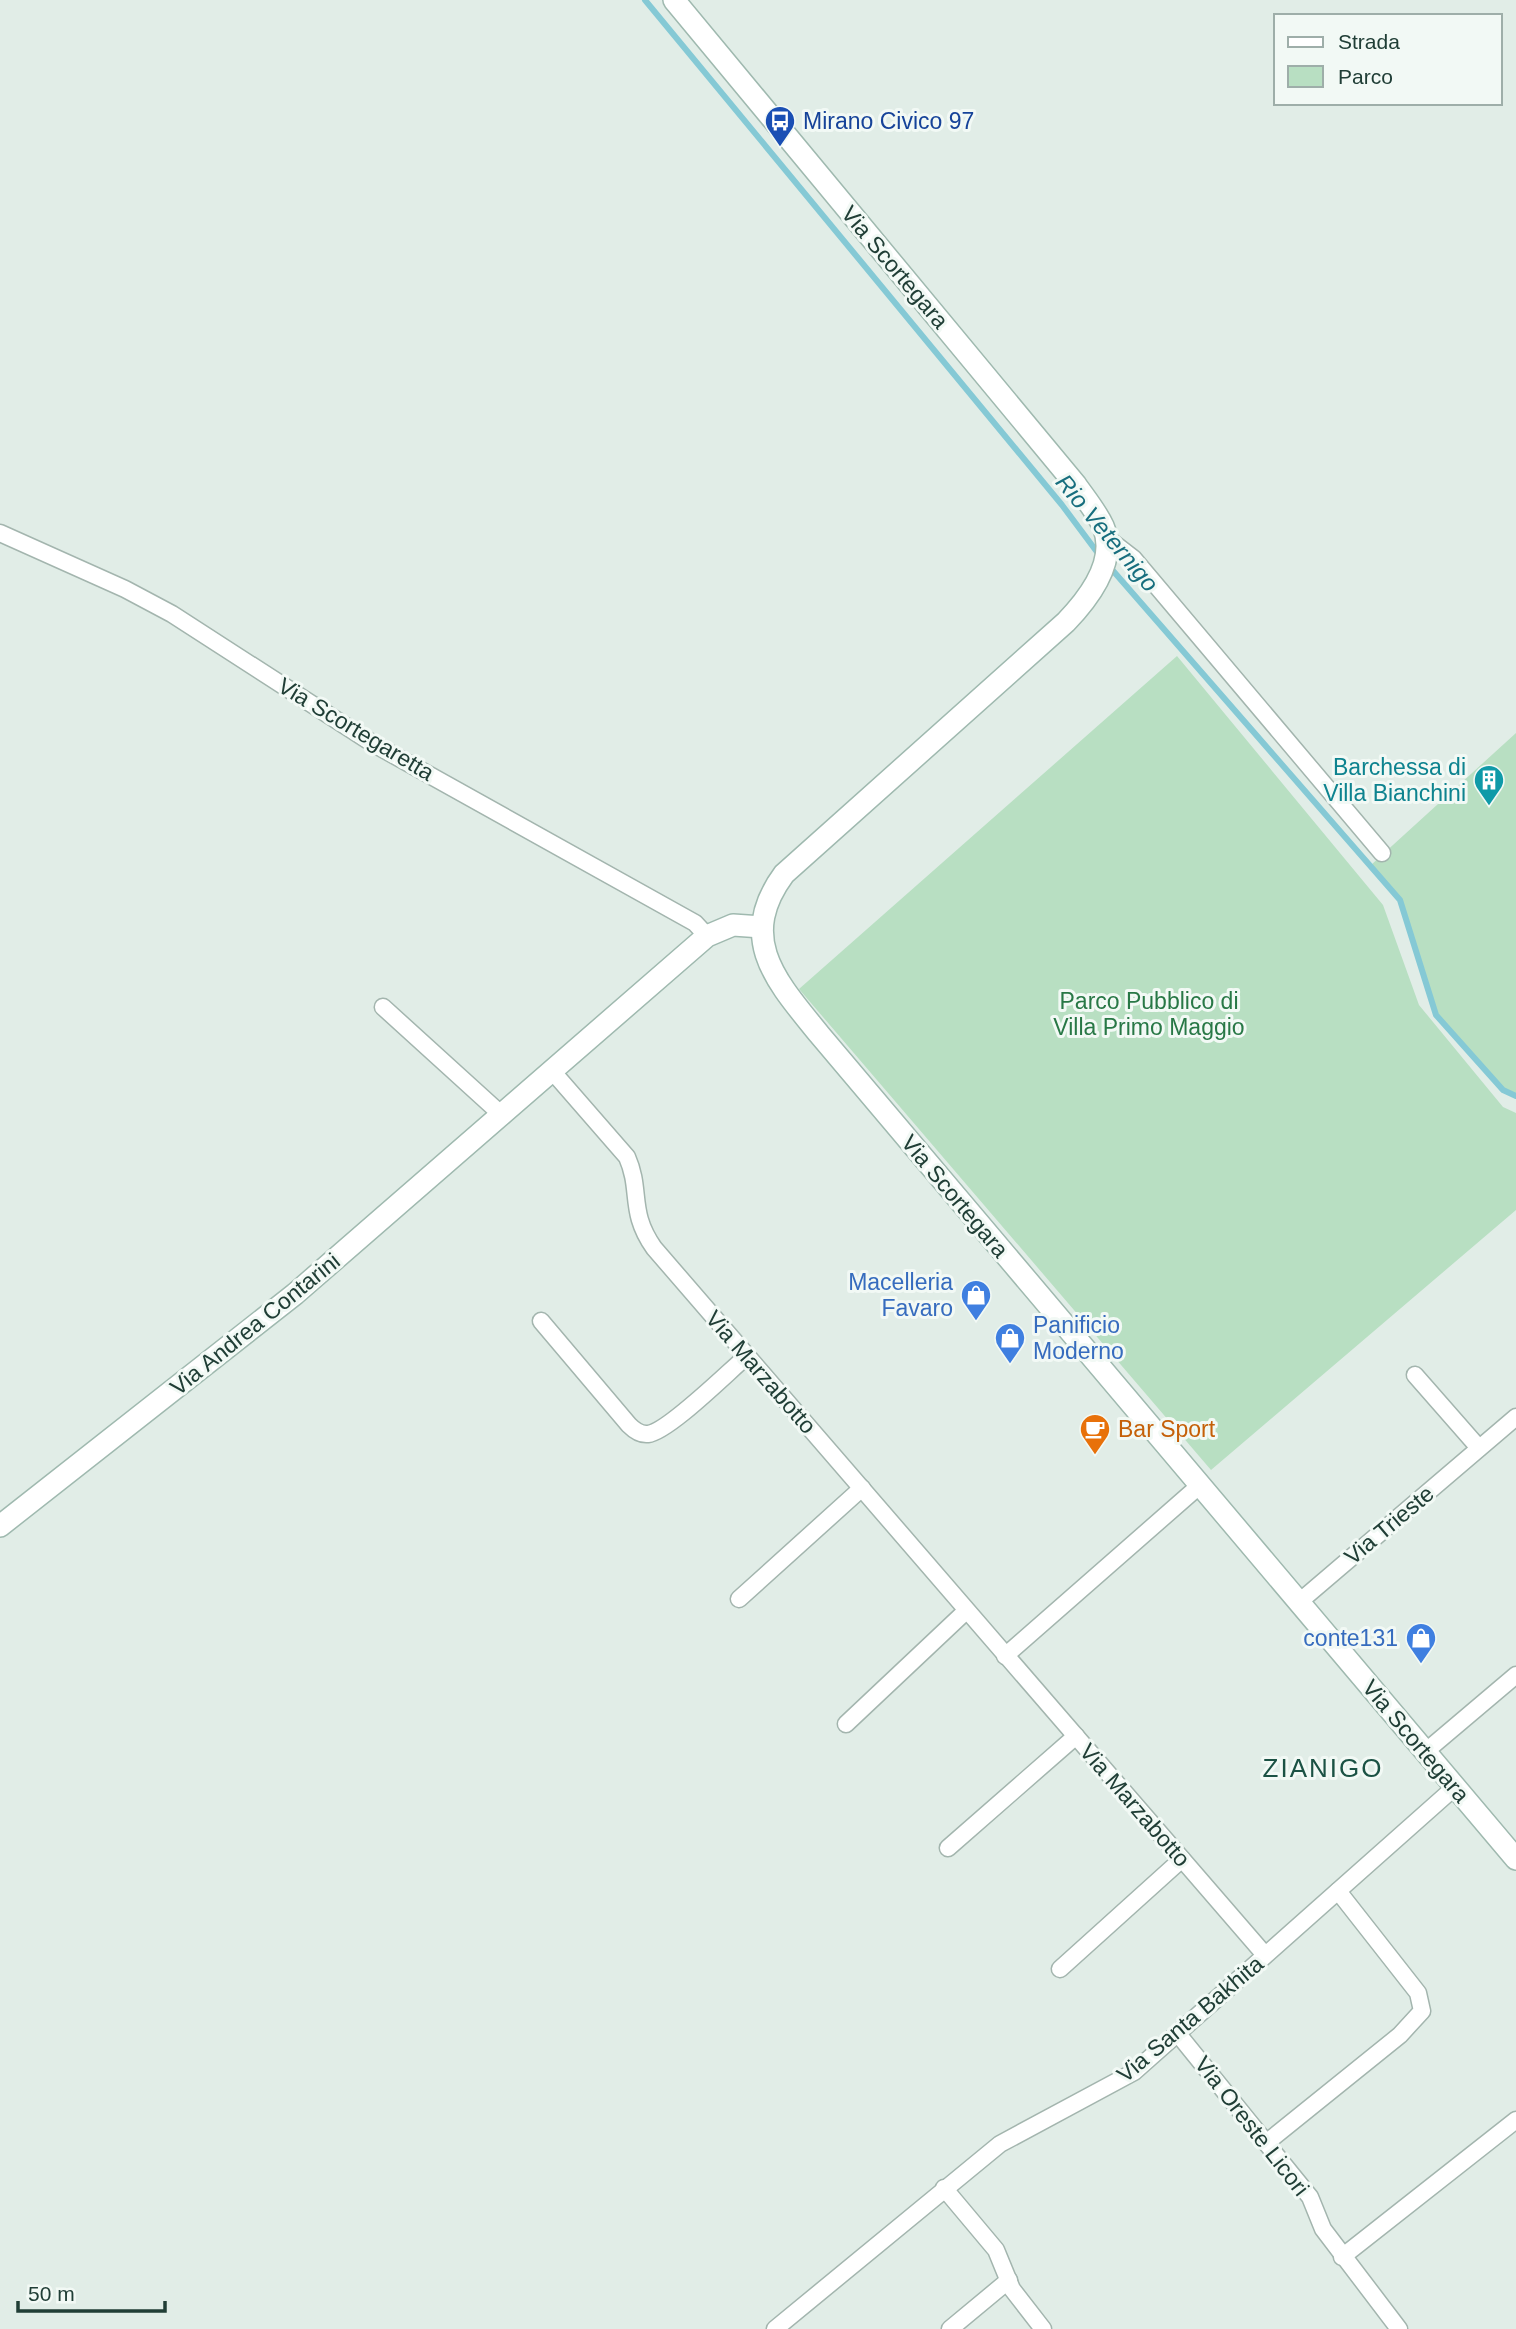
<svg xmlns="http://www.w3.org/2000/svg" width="1516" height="2329" font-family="Helvetica,sans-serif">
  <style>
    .green { fill: #b8dfc2 }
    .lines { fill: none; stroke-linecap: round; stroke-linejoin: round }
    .stream { stroke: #85c9d5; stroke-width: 6 }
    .street-casing { stroke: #a3b5ae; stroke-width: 19 }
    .secondary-casing { stroke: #9fb9af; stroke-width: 24 }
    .street { stroke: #fff; stroke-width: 16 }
    .secondary { stroke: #fff; stroke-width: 21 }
    .labels { text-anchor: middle; stroke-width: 6; stroke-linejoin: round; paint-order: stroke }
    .transit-label { font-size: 23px; fill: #164399; stroke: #f2f9f5; text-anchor: start }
    .street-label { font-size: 23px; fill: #203e36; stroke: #f2f9f5 }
    .culture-label { font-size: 23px; fill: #0d838f; stroke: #f2f9f5; text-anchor: end }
    .park-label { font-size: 23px; fill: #287846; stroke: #f2f9f5 }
    .shop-label { font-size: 23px; fill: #366cbe; stroke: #f2f9f5; text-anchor: end }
    .food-label { font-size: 23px; fill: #c56008; stroke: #f2f9f5; text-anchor: start }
    .water-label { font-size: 24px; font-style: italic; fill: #176e7e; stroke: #f2f9f5 }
    .quarter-label { font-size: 26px; letter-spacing: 2px; fill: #1b5244; stroke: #f2f9f5 }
  </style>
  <rect width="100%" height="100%" fill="#e1ede7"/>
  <g class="green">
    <path d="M1177,656L1383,905L1419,1005L1503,1107L1516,1113V1210L1211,1470L799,989Z"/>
    <path d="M1516,733V1096L1503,1090L1436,1015L1400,900L1371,865Z"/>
  </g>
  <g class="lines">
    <g class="stream">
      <path d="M645,0L1062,505L1100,556"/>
      <path d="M1108,565L1400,900L1436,1015L1503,1090L1516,1096"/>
    </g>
    <g class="street-casing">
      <g id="street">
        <path d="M0,533L125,589L172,614L372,743L695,923L707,936"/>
        <path d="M1107,538L1133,558L1382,853"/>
        <path d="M383,1007L503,1116"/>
        <path d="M553,1072L627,1157C642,1191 628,1211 654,1248L1265,1955"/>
        <path d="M541,1321L629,1425C634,1430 640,1435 648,1434C668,1432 728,1372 747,1356"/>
        <path d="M1415,1375L1479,1448"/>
        <path d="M739,1599L862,1488"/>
        <path d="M1298,1603L1516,1417"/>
        <path d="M1005,1656L1199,1486"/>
        <path d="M846,1724L966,1611"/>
        <path d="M1425,1752L1516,1675"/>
        <path d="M948,1848L1076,1736"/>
        <path d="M1060,1969L1182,1859"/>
        <path d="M1178,2034L1310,2197L1323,2229L1399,2329"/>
        <path d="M1266,2143L1400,2035L1422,2011L1418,1993L1338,1891"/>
        <path d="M944,2188L996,2250L1012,2289L1043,2329"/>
        <path d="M1342,2257L1516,2120"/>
        <path d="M775,2329L1000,2144L1134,2072L1455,1787"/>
        <path d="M950,2329L1009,2280"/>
      </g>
    </g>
    <g class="secondary-casing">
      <g id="secondary">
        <path d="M674,0L1076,485C1085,498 1096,511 1103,526C1118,561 1089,598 1066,622L784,874C736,939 777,982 819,1034L1516,1859"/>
        <path d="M0,1526L295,1294L707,936L733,925L762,927"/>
      </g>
    </g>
    <use href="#street" class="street"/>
    <use href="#secondary" class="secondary"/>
  </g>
  <defs>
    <g id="bus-pin" transform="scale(1.575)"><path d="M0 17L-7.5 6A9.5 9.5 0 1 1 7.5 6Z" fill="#1a4fb4" stroke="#f2f9f5"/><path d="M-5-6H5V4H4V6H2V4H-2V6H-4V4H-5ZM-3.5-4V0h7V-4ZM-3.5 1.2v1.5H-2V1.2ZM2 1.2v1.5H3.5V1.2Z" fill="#fff"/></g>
    <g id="building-pin" transform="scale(1.575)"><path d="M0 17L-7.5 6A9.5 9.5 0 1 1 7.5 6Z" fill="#0f9aa8" stroke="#f2f9f5"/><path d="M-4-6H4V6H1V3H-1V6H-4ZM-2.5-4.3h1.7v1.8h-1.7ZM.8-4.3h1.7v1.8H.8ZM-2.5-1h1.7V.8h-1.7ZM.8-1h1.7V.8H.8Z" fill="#fff"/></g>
    <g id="shop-pin" transform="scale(1.575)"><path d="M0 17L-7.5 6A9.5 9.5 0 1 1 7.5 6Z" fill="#3f7fe0" stroke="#f2f9f5"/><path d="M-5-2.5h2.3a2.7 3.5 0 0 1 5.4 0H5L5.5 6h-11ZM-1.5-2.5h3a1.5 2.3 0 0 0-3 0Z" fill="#fff"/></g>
    <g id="cafe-pin" transform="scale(1.575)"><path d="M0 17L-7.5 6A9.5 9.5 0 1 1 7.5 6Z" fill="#e8710a" stroke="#f2f9f5"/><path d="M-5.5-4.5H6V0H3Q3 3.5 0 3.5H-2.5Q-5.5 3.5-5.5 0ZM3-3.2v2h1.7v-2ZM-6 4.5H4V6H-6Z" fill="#fff"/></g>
  </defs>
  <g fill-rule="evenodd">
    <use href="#bus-pin" x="780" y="121"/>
    <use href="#building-pin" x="1489" y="780"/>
    <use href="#shop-pin" x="976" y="1295"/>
    <use href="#shop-pin" x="1010" y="1338"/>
    <use href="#cafe-pin" x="1095" y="1429"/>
    <use href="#shop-pin" x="1421" y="1638"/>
  </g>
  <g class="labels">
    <g class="transit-label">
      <text x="803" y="129">Mirano Civico 97</text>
    </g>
    <g class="street-label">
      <text transform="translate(895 267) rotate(50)" y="8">Via Scortegara</text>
      <text transform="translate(356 729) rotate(31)" y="8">Via Scortegaretta</text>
      <text transform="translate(955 1196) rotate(50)" y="8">Via Scortegara</text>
      <text transform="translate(255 1324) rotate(-39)" y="8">Via Andrea Contarini</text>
      <text transform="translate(761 1372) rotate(49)" y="8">Via Marzabotto</text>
      <text transform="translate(1389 1525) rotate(-40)" y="8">Via Trieste</text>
      <text transform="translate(1416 1741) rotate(50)" y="8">Via Scortegara</text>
      <text transform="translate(1135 1805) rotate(49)" y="8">Via Marzabotto</text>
      <text transform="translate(1190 2019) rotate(-40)" y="8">Via Santa Bakhita</text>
      <text transform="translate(1252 2126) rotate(52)" y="8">Via Oreste Licori</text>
    </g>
    <g class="culture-label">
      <text x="1466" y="775">Barchessa di<tspan x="1466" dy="26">Villa Bianchini</tspan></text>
    </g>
    <g class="park-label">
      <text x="1149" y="1009">Parco Pubblico di<tspan x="1149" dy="26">Villa Primo Maggio</tspan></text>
    </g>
    <g class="shop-label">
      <text x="953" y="1290">Macelleria<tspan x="953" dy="26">Favaro</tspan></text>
      <text x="1033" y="1333" text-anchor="start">Panificio<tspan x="1033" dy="26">Moderno</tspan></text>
      <text x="1398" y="1646">conte131</text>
    </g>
    <g class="food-label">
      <text x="1118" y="1437">Bar Sport</text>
    </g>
    <g class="water-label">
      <text transform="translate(1107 533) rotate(50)" y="8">Rio Veternigo</text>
    </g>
    <g class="quarter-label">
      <text x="1323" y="1777">ZIANIGO</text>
    </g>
  </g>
  <rect x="1274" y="14" width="228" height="91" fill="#f2f9f5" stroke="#9eaea9" stroke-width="2"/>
  <rect x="1288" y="37" width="35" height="10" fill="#ffffff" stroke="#9eaea9" stroke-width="2"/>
  <text x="1338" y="49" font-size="21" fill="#203e36">Strada</text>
  <rect x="1288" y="66" width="35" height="21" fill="#b8dfc2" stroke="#9eaea9" stroke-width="2"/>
  <text x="1338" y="84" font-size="21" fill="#203e36">Parco</text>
  <path d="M18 2301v10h147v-10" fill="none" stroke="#203e36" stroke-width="3.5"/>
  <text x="28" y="2301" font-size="21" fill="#203e36" stroke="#f2f9f5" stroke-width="5" paint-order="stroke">50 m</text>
</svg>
